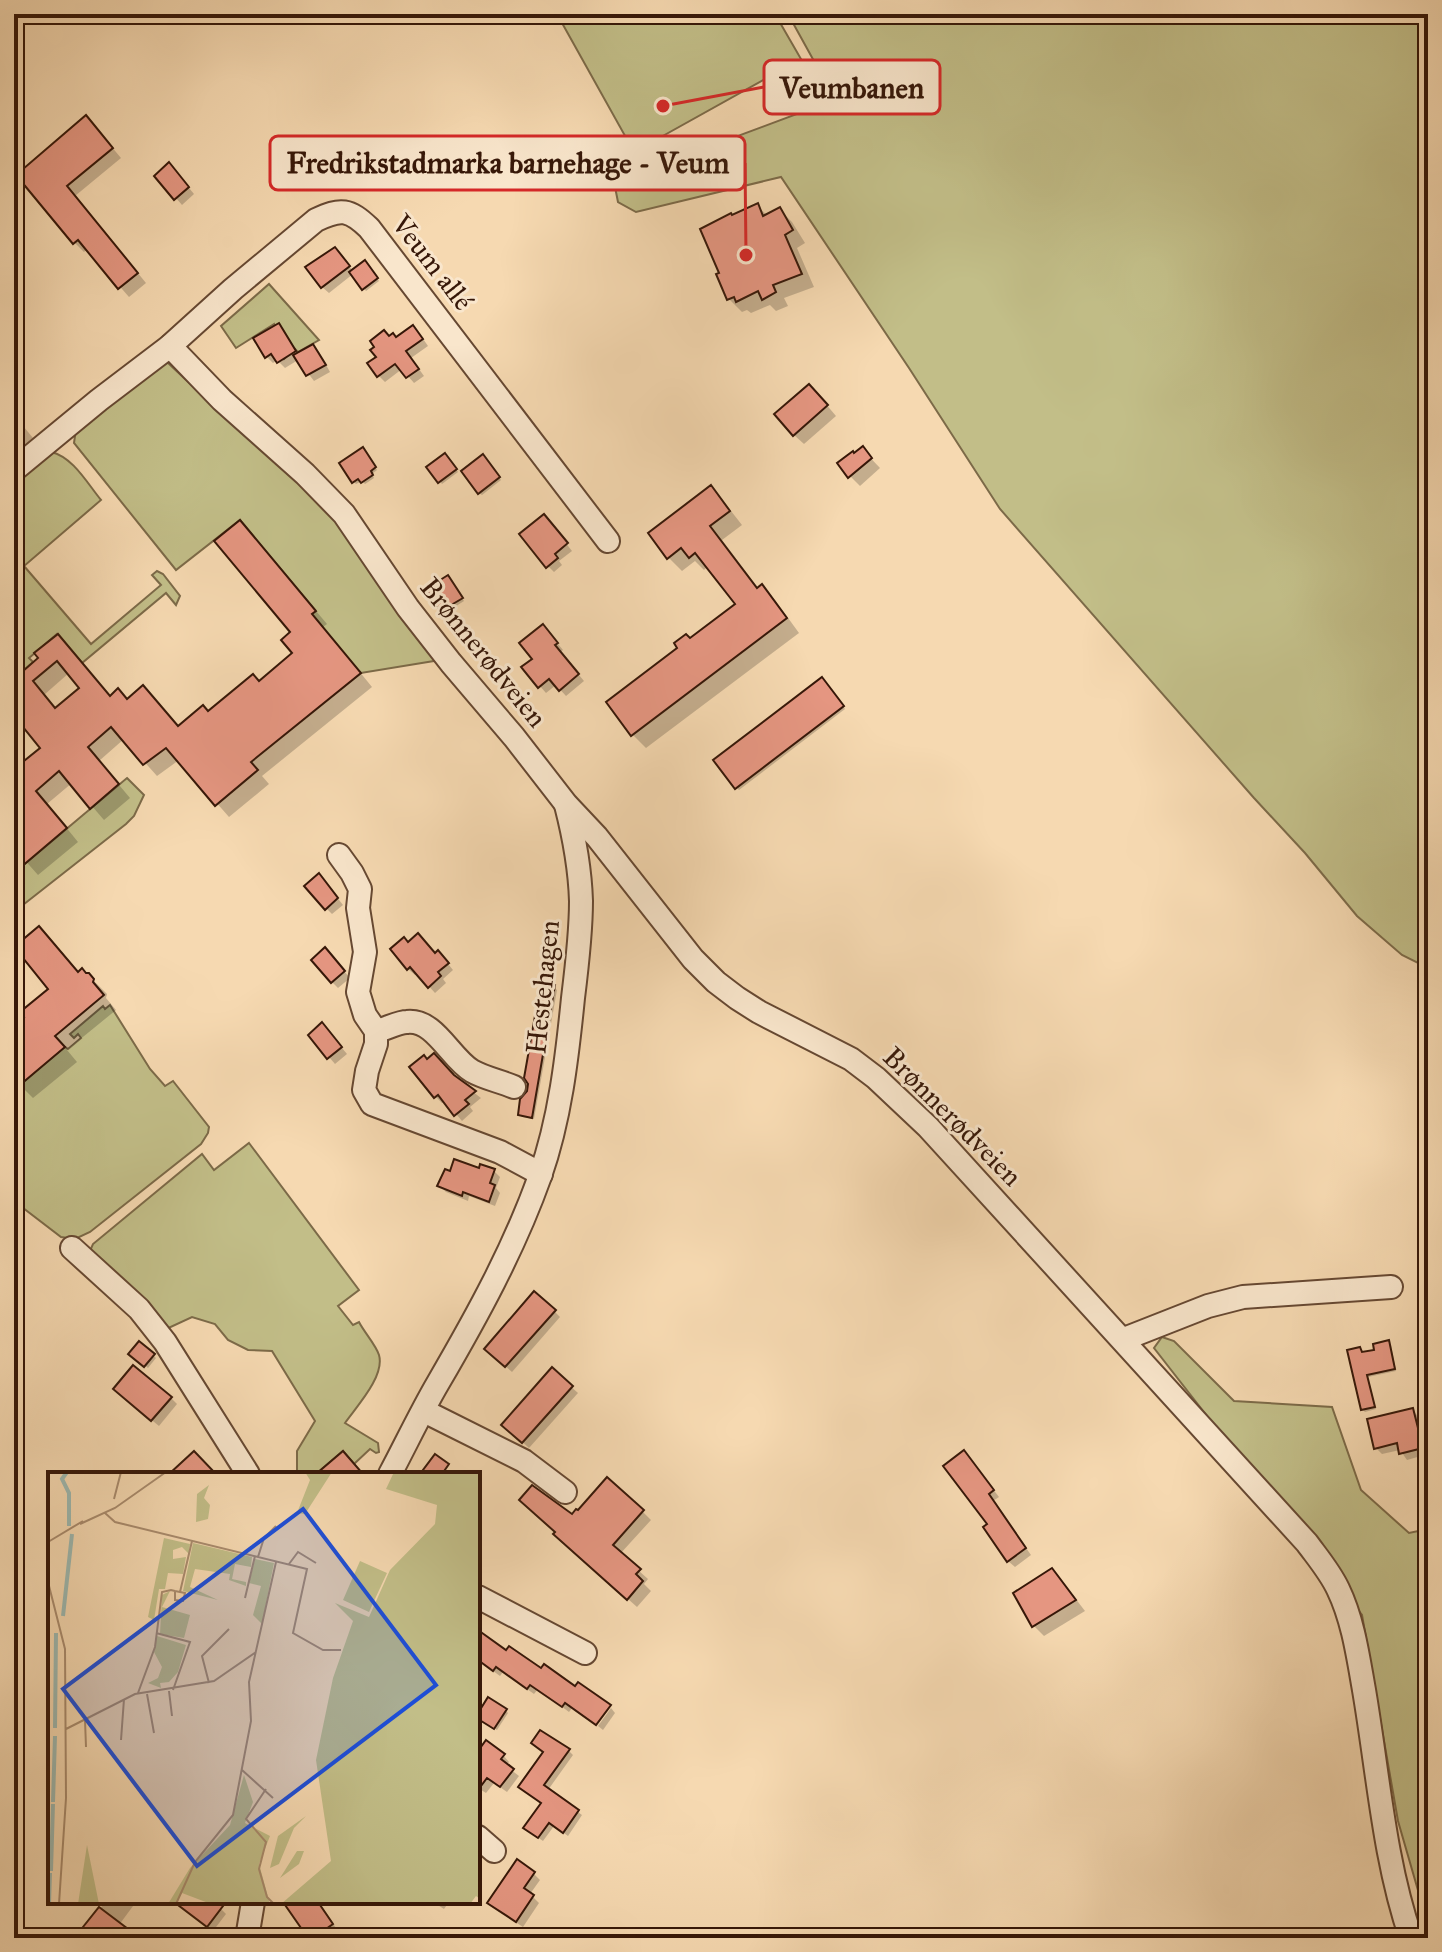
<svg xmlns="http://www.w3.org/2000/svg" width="1442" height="1952" font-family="'IM FELL Great Primer',serif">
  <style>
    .green { fill: #c2be88; stroke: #7c6a48; stroke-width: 2 }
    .shadow { fill: #0003; fill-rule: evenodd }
    .building { fill: #e59681; stroke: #361708; stroke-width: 2; fill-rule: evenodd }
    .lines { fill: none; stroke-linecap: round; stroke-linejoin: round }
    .minor-casing { stroke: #664832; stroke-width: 26 }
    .minor { stroke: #f9e6cc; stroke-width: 22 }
    .labels { text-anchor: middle; stroke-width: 6; stroke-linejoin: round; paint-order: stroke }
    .street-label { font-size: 28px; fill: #361708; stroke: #f9e6cc }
    .inset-river { fill: none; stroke: #9db9b1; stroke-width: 4 }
    .inset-road { fill: none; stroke: #a98b6d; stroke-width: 2 }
    .view { fill: #1d4ed8; fill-opacity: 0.15; stroke: #1d4ed8; stroke-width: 4 }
    .inset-edge { fill: none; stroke: #361708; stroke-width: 4 }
    .leader { fill: none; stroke: #d62828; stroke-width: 3 }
    .callout-dot { fill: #d62828; stroke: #f9e6cc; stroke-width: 3 }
    .callout { fill: #f9e6cc; stroke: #d62828; stroke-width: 3 }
    .callout-label { font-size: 30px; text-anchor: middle; font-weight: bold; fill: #361708 }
  </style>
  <rect width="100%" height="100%" fill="#f6d9b1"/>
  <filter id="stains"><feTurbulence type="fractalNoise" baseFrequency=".0025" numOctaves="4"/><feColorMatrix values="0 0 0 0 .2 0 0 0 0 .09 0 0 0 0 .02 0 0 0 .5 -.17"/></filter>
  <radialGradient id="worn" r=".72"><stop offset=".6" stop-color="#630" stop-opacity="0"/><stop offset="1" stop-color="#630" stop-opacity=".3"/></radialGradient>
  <g class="green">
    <path d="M557,14H775L801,59L634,152Z"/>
    <path d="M788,14H1428V968L1402,955L1357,916L1305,853L1254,798L1000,509L909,368L781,177L636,212L618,202L614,182L805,111L825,81Z"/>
    <path d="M269,284L319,340L298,352L295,349L284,359L280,352L274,324L236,348L221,326Z"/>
    <path d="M167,362L217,409L323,498L375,575L382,590L440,660L361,673L307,618L315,610L240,520L176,570L74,443L76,429Z"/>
    <path d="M51,452C73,457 87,483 101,500L24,566L91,644L161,585L152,575L157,571L163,574L180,596L176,605L166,593L82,663L57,634L29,658L33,662L14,679V482Z"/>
    <path d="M127,778L144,795L134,816L126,824L14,912V873Z"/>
    <path d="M110,1005L150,1069L165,1086L173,1081L209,1127L208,1133L201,1144L90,1232L75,1239L61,1237L14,1201V1089L65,1047L68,1049L81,1038L78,1034L74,1038L70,1034L103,1006L105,1009Z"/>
    <path d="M249,1143L359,1290L338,1306L353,1325L359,1322C364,1332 376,1345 379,1355C385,1376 357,1406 345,1423L378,1443L379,1452L376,1453L370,1449L354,1464L343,1451L316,1474H297V1451L315,1421L272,1351L248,1350L228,1340L215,1324L192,1317L162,1331L89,1253L93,1244L202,1154L214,1170Z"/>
    <path d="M1162,1337L1174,1341L1234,1401L1332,1407L1361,1490L1409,1533L1428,1529V1925L1398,1821L1362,1615L1154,1348Z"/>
  </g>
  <g class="shadow">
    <path d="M95,127L121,158L75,196L146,283L129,297L87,249L84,252L75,243L19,176Z"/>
    <path d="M175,171L194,194L182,205L176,198Z"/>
    <path d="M757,206L768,216L779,209L792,222L805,243L797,248L814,287L784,298L788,306L776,311L770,305L751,313L747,310L742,312L729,299L722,274L732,217Z"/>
    <path d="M341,256L353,271L367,265L379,281L366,291L353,274L329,293L322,287Z"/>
    <path d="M278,326L285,332L299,354L313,346L319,352L330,372L314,381L298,360L285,368L277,360L273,363L266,356Z"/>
    <path d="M419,333L428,346L411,358L424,376L414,383L402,369L385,382L379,376L378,358L396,340Z"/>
    <path d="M819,396L836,416L804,444L794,435Z"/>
    <path d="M14,415L33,438L14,453Z"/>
    <path d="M862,449L880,468L860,486L850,476L855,455Z"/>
    <path d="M365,452L377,470L372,474L374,478L365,484L362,481L356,484L354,482Z"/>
    <path d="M483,457L501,480L482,495L479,493Z"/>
    <path d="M448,458L458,472L442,484L429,467Z"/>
    <path d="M711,488L724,502L742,525L722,540L759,589L761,587L775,600L799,633L646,748L633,735L690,640L737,605L708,566L704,570L695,561L682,571L668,557Z"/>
    <path d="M550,523L572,551L559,561L562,565L554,572L548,566Z"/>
    <path d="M252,535L327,624L323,627L372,687L262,776L269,784L229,817L179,760L157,776L124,739L99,761L130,798L104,820L72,783L47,804L78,842L38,875L14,848V766L17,769L43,748L14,713V708L26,698L14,684V681L41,658L58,636L111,698L128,701L179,728L209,713L259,683L294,653L292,632ZM69,673L82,689L56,710L44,695Z"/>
    <path d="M450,580L464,601L450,610L447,606L442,610L428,590Z"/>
    <path d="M549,633L563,650L560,652L584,681L566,696L556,685L546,693L524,668L535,659Z"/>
    <path d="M824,682L845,709L739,790L736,787Z"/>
    <path d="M325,882L343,905L332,914L326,908Z"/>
    <path d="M408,945L444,959L453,970L443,979L446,983L435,993L417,973L415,975L408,969Z"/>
    <path d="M331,956L350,978L338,988L332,982Z"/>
    <path d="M79,974L88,975L107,994L106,998L116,1010L67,1050L77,1062L33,1098L23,1088L14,1095V1028Z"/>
    <path d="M554,987L557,990L534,1119L522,1117L520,1115L529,1092Z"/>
    <path d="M328,1031L347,1054L335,1064L329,1057Z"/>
    <path d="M412,1067L455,1078L481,1098L470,1107L473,1111L462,1121L445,1101L442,1103L436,1097Z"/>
    <path d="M480,1170L494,1171L500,1177L496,1188L500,1193L495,1206L469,1196L468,1201L446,1192L440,1186Z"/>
    <path d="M554,1311L560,1317L512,1372L493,1355Z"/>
    <path d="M1388,1342L1391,1345L1396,1371L1368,1377L1376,1409L1365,1412L1362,1409L1360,1349L1363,1354L1376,1352Z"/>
    <path d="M139,1343L156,1358L148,1368L131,1354Z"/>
    <path d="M552,1370L578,1393L529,1448L504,1425Z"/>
    <path d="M121,1395L171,1398L177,1404L159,1426Z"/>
    <path d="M1412,1410L1419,1417L1428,1454L1407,1460L1400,1450L1382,1454L1376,1448Z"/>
    <path d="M970,1459L999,1497L993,1501L1031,1555L1015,1567L1008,1561L990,1525Z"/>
    <path d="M642,1511L651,1520L620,1554L648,1579L644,1584L651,1591L637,1607L565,1543L572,1517Z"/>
    <path d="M1052,1571L1062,1581L1085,1611L1044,1636L1034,1626Z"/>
    <path d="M478,1632L572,1708L569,1712L538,1689L534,1694L503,1672L500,1676L478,1660Z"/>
    <path d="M611,1708L615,1713L603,1730L598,1726Z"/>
    <path d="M505,1710L508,1713L497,1730L478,1717Z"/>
    <path d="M568,1750L573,1755L548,1790L582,1815L568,1836L554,1826L543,1841L530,1832L543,1804L545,1752Z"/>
    <path d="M503,1755L509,1762L506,1766L519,1776L507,1792L494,1783L486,1793L478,1788V1762Z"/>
    <path d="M533,1873L540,1880L530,1894L539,1903L523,1927L496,1909Z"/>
    <path d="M101,1902H136L119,1925L135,1938H99L86,1927L103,1905Z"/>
    <path d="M181,1902H221L218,1906L226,1914L213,1931L185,1910Z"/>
    <path d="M286,1902H318L338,1931L328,1938H311Z"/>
    <path d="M433,1902H449L444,1909Z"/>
  </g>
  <g class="building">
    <path d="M86,115L113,148L67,186L138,273L118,289L78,240L73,244L16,175Z"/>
    <path d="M169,162L189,187L174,200L154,176Z"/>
    <path d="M758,203L763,216L780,207L793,230L785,235L802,274L773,285L776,292L762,300L758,291L736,302L734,297L727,300L716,274L719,273L700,229L731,213L732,215Z"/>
    <path d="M335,247L350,266L321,288L305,267Z"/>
    <path d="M365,260L378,278L362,290L349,272Z"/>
    <path d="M279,323L296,351L277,363L271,354L265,358L253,338Z"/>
    <path d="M413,325L423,339L406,351L419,369L406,378L395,364L377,377L367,363L376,357L370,350L374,347L370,341L384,330L389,336L393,333L396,337Z"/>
    <path d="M313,344L326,365L306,376L293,355Z"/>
    <path d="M809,384L828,405L793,436L774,414Z"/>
    <path d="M863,446L872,458L848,478L837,463L853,451L854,453Z"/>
    <path d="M363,447L376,467L371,471L373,475L361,483L358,479L352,483L339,463Z"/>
    <path d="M445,453L457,469L438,483L426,467Z"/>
    <path d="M483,454L500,477L478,494L461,471Z"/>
    <path d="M711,485L730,511L710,526L757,588L762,584L787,618L631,736L606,702L677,648L674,643L686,634L690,638L735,604L695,553L689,558L681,548L667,559L648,533Z"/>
    <path d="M544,514L568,543L555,554L558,558L546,568L519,534Z"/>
    <path d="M240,520L316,611L312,614L361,673L251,762L258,770L215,806L166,748L143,765L111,727L88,747L119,784L90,809L59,771L36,791L67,828L14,873V769L40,748L14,716V706L23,698L14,688V679L38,658L34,653L58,634L110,696L118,688L127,699L143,685L178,726L203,705L208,711L253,674L259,681L292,653L281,640L290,632L214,541ZM57,661L79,688L55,708L33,681Z"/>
    <path d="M448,575L463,598L446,608L444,605L438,608L426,589Z"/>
    <path d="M543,624L558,643L555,645L579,674L559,691L549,679L538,688L521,667L532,659L519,643Z"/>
    <path d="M822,677L844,706L735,789L713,760Z"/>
    <path d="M319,873L338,898L325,910L304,886Z"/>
    <path d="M39,926L78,972L82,968L86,973H89L94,979L93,982L104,995L55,1036L65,1047L14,1090V1025L24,1017L20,1012L48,989L14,947Z"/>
    <path d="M418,933L435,953L438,950L449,963L438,972L441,976L428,988L410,967L407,970L390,949L404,937L408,942Z"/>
    <path d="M325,947L345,971L331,983L311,960Z"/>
    <path d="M541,982L555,985L532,1118L518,1115L520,1099L527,1091L528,1084L524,1078Z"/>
    <path d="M322,1022L342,1047L327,1059L308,1035Z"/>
    <path d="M434,1053L454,1075L476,1091L465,1100L469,1104L454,1116L438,1095L434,1098L409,1067L424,1055L427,1059Z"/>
    <path d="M454,1159L479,1168L480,1164L495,1169L490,1183L495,1185L489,1202L463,1192L462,1196L437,1186L445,1169L450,1171Z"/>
    <path d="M534,1291L556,1310L505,1367L484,1349Z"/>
    <path d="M1389,1340L1395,1369L1367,1375L1375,1407L1361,1410L1347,1350L1360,1347L1362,1352L1374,1350L1373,1344Z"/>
    <path d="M139,1341L155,1354L144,1367L128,1354Z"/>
    <path d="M133,1365L172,1397L151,1421L113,1389Z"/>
    <path d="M552,1367L573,1386L522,1443L501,1425Z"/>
    <path d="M1413,1408L1423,1448L1399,1454L1397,1443L1374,1449L1367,1419Z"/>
    <path d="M964,1450L994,1490L989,1494L1026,1548L1007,1562L983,1527L987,1524L943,1466Z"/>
    <path d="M194,1451L216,1474H169Z"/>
    <path d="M343,1451L363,1474H316Z"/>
    <path d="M435,1454L449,1464L442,1474H420Z"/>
    <path d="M607,1477L644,1510L613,1545L641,1569L636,1574L643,1581L627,1600L553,1534L555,1532L519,1500L532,1485L572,1514L576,1509L578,1510Z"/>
    <path d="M1052,1568L1076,1600L1032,1627L1013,1593Z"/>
    <path d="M478,1630L506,1650L509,1646L541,1668L544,1664L575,1686L578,1682L611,1705L596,1725L565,1703L562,1707L530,1685L527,1689L496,1667L493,1671L478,1660Z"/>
    <path d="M488,1697L507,1709L494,1729L478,1719V1713Z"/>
    <path d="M540,1730L570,1749L544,1785L579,1810L563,1833L549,1823L538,1838L523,1828L541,1803L518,1787L543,1752L531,1743Z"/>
    <path d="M486,1740L505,1754L501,1759L514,1769L500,1787L487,1778L478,1790V1751Z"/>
    <path d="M517,1859L535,1872L524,1888L534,1895L516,1922L487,1903Z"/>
    <path d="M174,1902H226L207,1927Z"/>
    <path d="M283,1902H318L333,1924L313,1938H308Z"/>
    <path d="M99,1907L140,1938H97L83,1927Z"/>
  </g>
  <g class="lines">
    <g class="minor-casing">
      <g id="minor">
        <path d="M170,346L222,400L305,474L344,514L408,608L451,663L514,737L566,804L597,837L693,959L716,982L737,998L759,1012L851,1059L876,1078L928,1127C1055,1265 1181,1404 1307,1543C1318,1558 1330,1572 1338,1589C1353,1620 1358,1656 1364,1690C1378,1772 1384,1860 1411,1938"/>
        <path d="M14,470L99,400L170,346L233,289L316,220C341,208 349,209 369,228L608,541"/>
        <path d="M339,855L352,873L360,889L358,908L365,952L358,992L365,1015L376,1031V1044L367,1071L364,1090L372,1104L500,1152L541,1174"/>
        <path d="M376,1031C386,1029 398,1022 407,1022C435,1019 450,1058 472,1071C484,1078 500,1081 514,1087"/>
        <path d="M72,1248L139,1309L165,1342L248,1474"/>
        <path d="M1124,1339L1208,1306L1243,1297L1391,1287"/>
        <path d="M424,1411L524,1461L565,1492"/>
        <path d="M390,1474C406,1444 421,1412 438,1383C477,1316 514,1249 540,1176C560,1119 567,1058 573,998C577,966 581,933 581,901C580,869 574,836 566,805"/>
        <path d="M478,1597L585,1653"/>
        <path d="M478,1837L494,1851"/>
        <path d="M247,1938L253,1902"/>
      </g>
    </g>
    <use href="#minor" class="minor"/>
  </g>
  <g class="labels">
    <g class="street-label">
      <text transform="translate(433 262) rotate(52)" y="10">Veum allé</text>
      <text transform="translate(484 652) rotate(51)" y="10">Brønnerødveien</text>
      <text transform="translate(542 987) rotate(-84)" y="10">Hestehagen</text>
      <text transform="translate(953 1116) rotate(45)" y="10">Brønnerødveien</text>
    </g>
  </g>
  <g transform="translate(48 1472)">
    <rect width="432" height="432" fill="#f6d9b1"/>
    <path d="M257,0H284L257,42L249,41L262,8ZM346,0H432V427L428,424L422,432H233L283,389L268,288L285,206L305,149L287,131L321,145L342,98L387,52L389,33L338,17ZM161,13L156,26L162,33L160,47L148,50L149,22ZM116,66L142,72L141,82L134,75L125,78V87L138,85L135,102L120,101L117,117H111L106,148L100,145ZM145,71L204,85L203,95L187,92L184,107L198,110V114L181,108L182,102L147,97L142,115L170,128L135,119ZM207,87L226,91L214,152L205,143L213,114L201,111ZM312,89L339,101L321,140L295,128ZM122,119L114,135L142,143L136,166L112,162L114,123ZM109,164L138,173L130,200L121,210L112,211L113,216L100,211L110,206L114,195L106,180ZM196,303L205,330L197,351L222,364L211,392L222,432H163L134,421L127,432H120L142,396L182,353ZM258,344L246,356L231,392L222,396L230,364ZM39,373L51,432H30ZM249,379H256L251,392L232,406Z" fill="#c2be88"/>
    <path class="inset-river" d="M19,0L14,7L21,21V54M15,144L24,62M7,256L8,161M5,330L7,264M3,399L5,332M1,432L2,401"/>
    <path class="inset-road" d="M66,27L73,0M57,41L67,50L259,97L245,161L275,178H293M32,52L67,36L118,0M0,70L35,49M210,85L216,66L228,54M241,92L250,80L268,91M0,110L17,177L18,326L11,432M132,120L144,69M197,126L207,84M108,161L142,170L125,218M161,211L154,184L181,157M121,219L124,244M90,221L107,175L114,120L123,118L127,119L137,121L135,129L127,128V119M99,222L106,261M37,248L38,275M18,257L87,222L166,209L208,180M73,268L76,227M194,298L225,326M218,317L198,347L218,370L211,397L219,425L226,432M128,432L147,390L185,343L203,249L201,210L228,90"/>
    <path class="view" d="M255,37L388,213L149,394L15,217Z"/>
    <rect width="432" height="432" class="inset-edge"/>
  </g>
  <path class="leader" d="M663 106L764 87M746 255L745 163"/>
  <g class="callout-dot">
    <circle cx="663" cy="106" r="8"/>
    <circle cx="746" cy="255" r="8"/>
  </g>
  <g class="callout">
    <rect x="764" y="60" width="176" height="54" rx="8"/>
    <rect x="270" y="136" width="475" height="54" rx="8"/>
  </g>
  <g class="callout-label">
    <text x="852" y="98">Veumbanen</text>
    <text x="508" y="173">Fredrikstadmarka barnehage - Veum</text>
  </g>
  <rect width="1442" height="1952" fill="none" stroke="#f6d9b1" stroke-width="48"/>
  <rect x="16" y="16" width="1410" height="1920" fill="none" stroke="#361708" stroke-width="4"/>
  <rect x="24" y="24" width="1394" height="1904" fill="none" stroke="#361708" stroke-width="2"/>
  <rect width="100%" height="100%" filter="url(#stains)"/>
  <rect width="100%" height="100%" fill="url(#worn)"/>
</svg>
